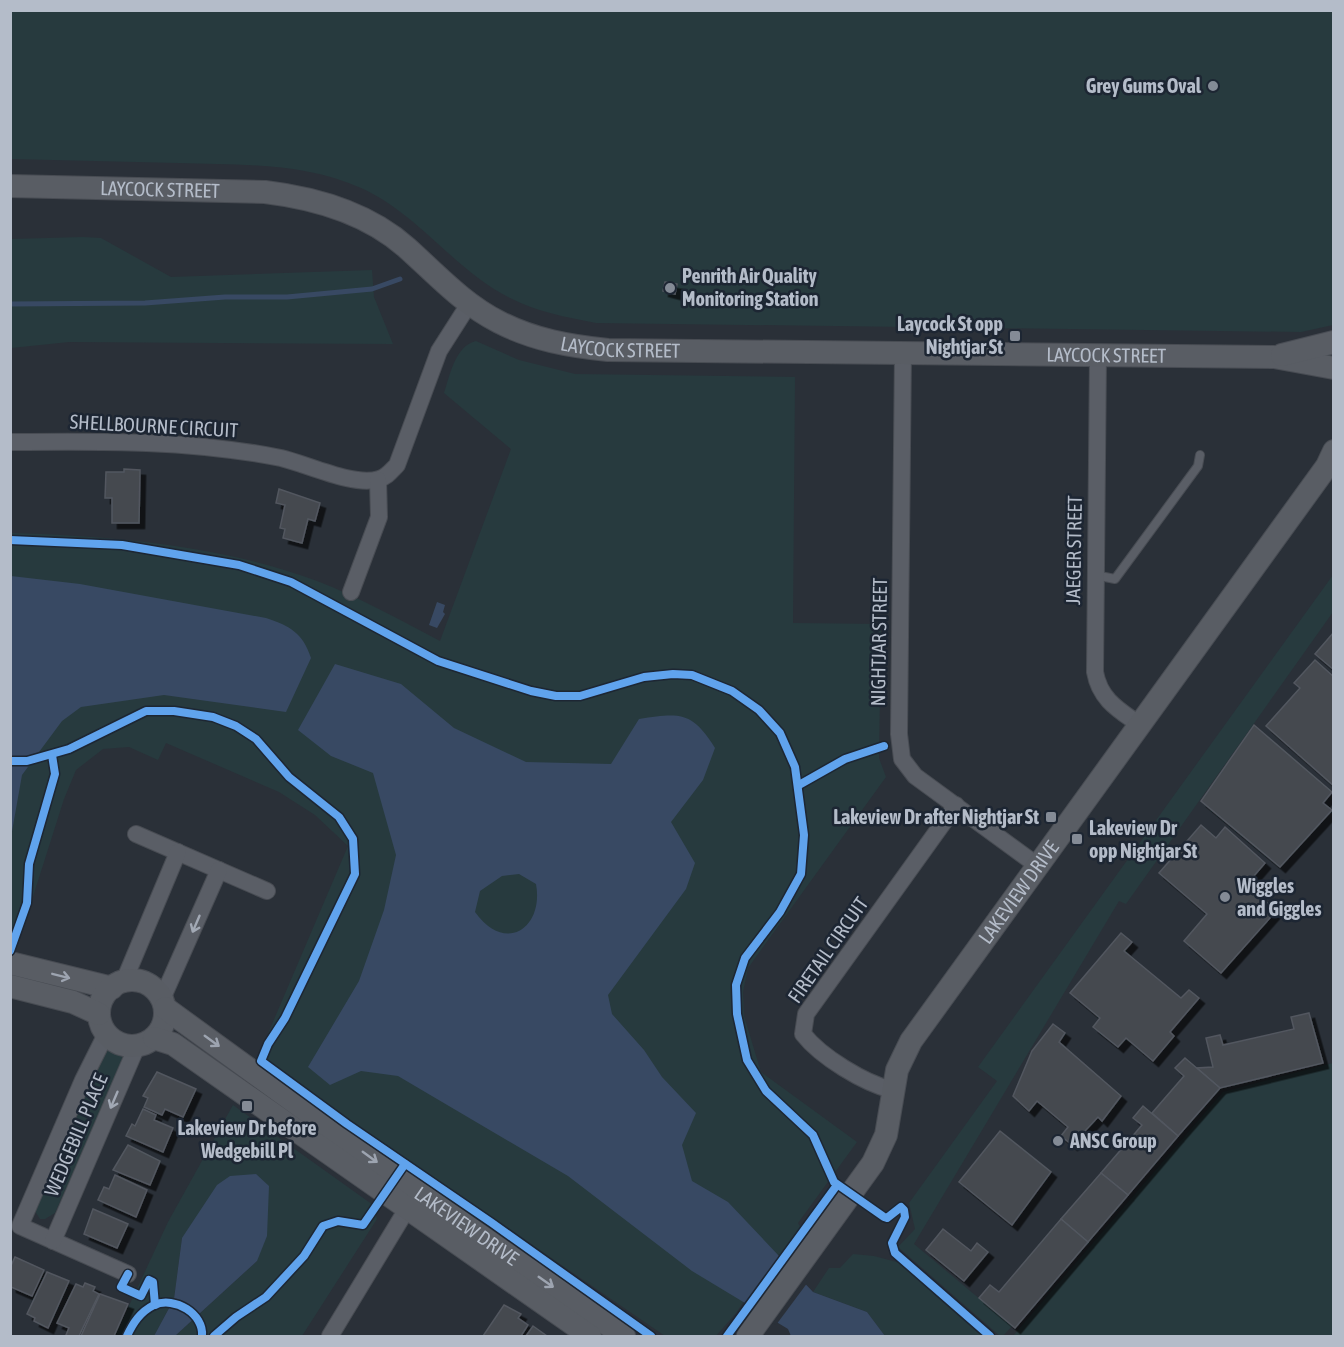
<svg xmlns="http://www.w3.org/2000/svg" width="1344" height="1347" font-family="'Asap Condensed',sans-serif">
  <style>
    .green { fill: #273a3e }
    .water { fill: #384963; fill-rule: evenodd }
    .pier { fill: #2a3038 }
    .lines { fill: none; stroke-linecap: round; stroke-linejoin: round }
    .stream { stroke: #384963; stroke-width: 5 }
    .building { fill: #444950; stroke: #52575f; stroke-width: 1.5; filter: url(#shadow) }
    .lane-casing { stroke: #484c53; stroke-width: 10 }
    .street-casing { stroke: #484c53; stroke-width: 18 }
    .secondary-casing { stroke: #484c53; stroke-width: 24 }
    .lane { stroke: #5a5e66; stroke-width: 8 }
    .street { stroke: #5a5e66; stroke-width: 16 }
    .secondary { stroke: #595d64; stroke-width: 22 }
    .cycleway-casing { stroke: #1d2633; stroke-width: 11 }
    .cycleway { stroke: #60a3ed; stroke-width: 8 }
    .oneway { stroke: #a2a9b5 }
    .oneway2 { stroke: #9da4b0 }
    .poi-dot { fill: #848b96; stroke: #1d2633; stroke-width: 2 }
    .labels { text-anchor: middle; stroke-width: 5; stroke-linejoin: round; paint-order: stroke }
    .poi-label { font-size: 20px; font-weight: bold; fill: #b4bcc9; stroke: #1d2633; text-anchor: start }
    .street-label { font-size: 20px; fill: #b4bcc9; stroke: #1d2633 }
  </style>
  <defs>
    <filter id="shadow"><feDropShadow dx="5.5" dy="5.5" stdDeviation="0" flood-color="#0009"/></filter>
  </defs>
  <rect width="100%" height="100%" fill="#2a3038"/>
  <g class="green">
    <path d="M11,11H1333V325L1301,332L596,323C566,317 537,312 510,298C454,270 419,214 361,188C303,162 240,165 178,163C122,162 66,160 11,159Z"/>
    <path d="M83,237L101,238L171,277L372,270L374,297L393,344L69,342L11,348V239Z"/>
    <path d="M476,341L519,360L575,374L795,377L793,623L881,624L879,758L886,777L748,968L743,992L744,1016L761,1072L857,1142L798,1223L802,1230L783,1254L775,1255L736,1313L716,1336H665L258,1057L348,846L315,815L279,792L166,743L158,760L129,747L103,749L76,770L64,799L17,947L11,945V533C112,536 221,545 317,581C359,597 400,620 440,641L511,449L444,393C450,375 455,346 476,341Z"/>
    <path d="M1333,575V612L1126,904L1119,901L914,1244L1012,1326L1003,1336H1000L898,1247L915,1229L909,1203L997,1081L978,1067Z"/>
    <path d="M106,1045L124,1053L117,1074L55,1213L45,1219H40L35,1211Z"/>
    <path d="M1333,1063V1336H1013L1223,1092Z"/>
    <path d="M233,1105L373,1205L377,1219L302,1336H175L257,1261L182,1238L174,1299L154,1336H115L168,1222Z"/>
    <path d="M853,1254L874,1256L904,1264L986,1336H885L867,1312L813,1292L829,1268H840Z"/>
  </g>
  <g class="water">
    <path d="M11,576L80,584L266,618C290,626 303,633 311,658L286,712L164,695L81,707L62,721L22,775L11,837Z"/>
    <path d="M437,602L445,605L443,612L445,614L437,628L429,625Z"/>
    <path d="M335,664L401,684L454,728L526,762L611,764L639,719C680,713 692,711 715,748L703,780L671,822L695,863L686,889L608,995L612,1014L644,1050L662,1077L696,1113L682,1145L692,1181L728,1202L813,1292L867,1312L885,1336H791L788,1329L692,1271L568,1176L398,1076L361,1071L330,1085L308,1067L359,981L384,910L396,855L373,773L331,756L298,730ZM519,874L536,884C544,927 506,955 475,912L480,891L502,876Z"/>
    <path d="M256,1174L269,1186L267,1236L257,1261L175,1336H154L174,1299L182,1238L217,1185L230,1176Z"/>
  </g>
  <path class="pier" d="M783,1256L808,1282L776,1325L746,1307Z"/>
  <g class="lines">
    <path class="stream" d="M10,304L145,303L225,297H287L372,289L400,279"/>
  </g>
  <g class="building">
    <path d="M665,282L677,284L675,294L663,291Z"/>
    <path d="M124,469L140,470L139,523H112V498H105L106,472H124Z"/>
    <path d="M279,489L320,503L315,521L308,519L302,543L283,538L285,529L280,528L285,505L276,503Z"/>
    <path d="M1334,632V670L1315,654Z"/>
    <path d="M1315,660L1334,677V786L1266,726L1300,688L1294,683Z"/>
    <path d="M1254,725L1332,792L1323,803L1332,810L1280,867L1201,801Z"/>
    <path d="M1201,825L1216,838L1225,827L1265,863L1247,884L1276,911L1221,973L1184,941L1207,914L1159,873Z"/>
    <path d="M1121,933L1132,942L1124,951L1181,998L1189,990L1199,998L1170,1032L1174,1036L1153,1061L1126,1038L1118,1047L1093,1027L1100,1018L1070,993Z"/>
    <path d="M1309,1013L1323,1063L1220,1088L1197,1068L1213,1067L1206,1038L1220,1035L1223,1045L1294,1029L1291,1017Z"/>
    <path d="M1053,1024L1065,1033L1059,1042L1121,1096L1102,1121L1098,1117L1072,1145L1061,1136L1068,1127L1037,1101L1029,1111L1013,1096L1032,1051Z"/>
    <path d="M1185,1058L1220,1088L1178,1136L1152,1113L1184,1076L1175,1068Z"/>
    <path d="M157,1072L196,1089L183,1117L165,1109L162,1115L144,1107L148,1098L143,1096Z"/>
    <path d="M1143,1106L1178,1136L1128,1195L1101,1173L1142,1125L1133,1118Z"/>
    <path d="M143,1109L156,1115L154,1120L173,1128L163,1152L126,1136L132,1124L135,1126Z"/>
    <path d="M1000,1131L1051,1172L1012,1225L959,1182Z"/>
    <path d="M128,1145L160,1161L150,1185L113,1170Z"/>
    <path d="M1101,1173L1128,1195L1088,1242L1061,1219Z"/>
    <path d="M115,1175L147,1190L136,1217L98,1200L104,1187L109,1189Z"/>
    <path d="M93,1209L128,1224L117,1248L84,1234Z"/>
    <path d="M1061,1219L1088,1242L1015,1328L979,1298L990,1285L999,1292Z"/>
    <path d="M943,1229L971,1251L977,1243L988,1252L964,1281L926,1250Z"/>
    <path d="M15,1257L44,1270L32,1296L11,1287L10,1268Z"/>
    <path d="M47,1272L69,1281L48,1328L34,1321L35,1318L27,1314Z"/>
    <path d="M85,1283L95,1287L93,1291L99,1294L79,1336H68L66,1335L69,1328L57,1323L76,1284L83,1287Z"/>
    <path d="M100,1294L128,1304L114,1336H81Z"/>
    <path d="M504,1305L521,1314L518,1318L528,1325L521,1336H483Z"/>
    <path d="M533,1326L547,1336H526Z"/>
  </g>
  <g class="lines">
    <g class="lane-casing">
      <path id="lane" d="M1095,575L1115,579L1198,466L1200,455"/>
    </g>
    <g class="street-casing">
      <g id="street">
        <path d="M903,352L899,734L902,759L915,776L1038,866"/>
        <path d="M1098,355L1095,672C1100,700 1119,710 1140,725"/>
        <path d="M10,442C102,441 191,440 281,458C307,464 354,487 379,479C387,477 391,471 397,465L439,351L469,304"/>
        <path d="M351,592L379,517L378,480"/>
        <path d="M136,834L267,891"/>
        <path d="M124,981L178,852"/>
        <path d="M162,999L219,870"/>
        <path d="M106,1034L83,1080L20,1226L128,1274"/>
        <path d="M892,1090C864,1083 821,1057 803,1034L806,1014L956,805"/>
        <path d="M53,1241L137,1046"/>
        <path d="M330,1336L413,1199"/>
      </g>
    </g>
    <g class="secondary-casing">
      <g id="secondary">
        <path id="s1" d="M10,186L265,192C315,198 368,213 407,248C436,274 463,304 499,322C534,340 569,346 608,350L1274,357L1334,368"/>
        <path d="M1282,355L1334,342"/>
        <path d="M10,963L112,988"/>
        <circle cx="132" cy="1013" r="33"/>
        <path d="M10,986L73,1002L99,1014"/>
        <path id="s2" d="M165,1008L418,1192L624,1336"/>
        <path d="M154,1038L173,1044L590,1336"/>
        <path id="s3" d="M748,1336L873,1163L886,1135L897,1070L911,1041L1327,466L1334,451"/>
      </g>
    </g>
    <use href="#lane" class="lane"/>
    <use href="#street" class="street"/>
    <use href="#secondary" class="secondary"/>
    <g class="cycleway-casing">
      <g id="cycleway">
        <path d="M10,540L122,545L239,565L291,582L438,661L531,691L556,696H580L644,677L673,674L692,675L732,691L759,710L780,733L795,767L804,835L801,874L780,912L745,958L736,985L737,1014L747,1060L766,1091L813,1135L834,1182L884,1217L887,1218L901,1207L904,1210L905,1217L892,1243L895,1253L990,1336"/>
        <path d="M10,761H27L69,749L146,711H174L213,717L236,726L256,739L289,777L339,817L353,839L355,874L285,1018L268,1044L261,1061L347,1124L492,1223L651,1336"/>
        <path d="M799,785L845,759L884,746"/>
        <path d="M10,951L27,903L29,864L55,774L52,755"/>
        <path d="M128,1274L121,1287L141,1296L149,1280L153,1282L155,1305"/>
        <path d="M127,1336C133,1323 140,1312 154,1305C175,1296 204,1314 202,1336"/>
        <path d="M214,1336L236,1317L266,1297L304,1256L323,1226L338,1221L363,1225L405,1164"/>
        <path d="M727,1336L837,1185"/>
      </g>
    </g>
    <use href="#cycleway" class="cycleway"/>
  </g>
  <defs><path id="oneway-shaft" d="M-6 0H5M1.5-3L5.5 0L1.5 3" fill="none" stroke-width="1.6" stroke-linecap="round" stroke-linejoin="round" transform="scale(1.5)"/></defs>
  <g class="oneway">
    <use href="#oneway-shaft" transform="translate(196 924) rotate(113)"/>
    <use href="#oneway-shaft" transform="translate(114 1100) rotate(113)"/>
  </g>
  <g class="oneway2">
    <use href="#oneway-shaft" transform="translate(61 976) rotate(14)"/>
    <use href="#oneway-shaft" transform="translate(212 1041) rotate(36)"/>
    <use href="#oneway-shaft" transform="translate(370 1157) rotate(36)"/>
    <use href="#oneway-shaft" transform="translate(546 1282) rotate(35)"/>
  </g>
  <g class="poi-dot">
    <circle cx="1213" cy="86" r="6"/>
    <circle cx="670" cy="288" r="6"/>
    <rect x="1009" y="330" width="12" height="12" rx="3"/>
    <rect x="1045" y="811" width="12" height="12" rx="3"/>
    <rect x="1071" y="833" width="12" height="12" rx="3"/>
    <circle cx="1225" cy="897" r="6"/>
    <rect x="241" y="1100" width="12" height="12" rx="3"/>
    <circle cx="1058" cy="1141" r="6"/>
  </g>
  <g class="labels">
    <g class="poi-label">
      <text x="1201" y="93" text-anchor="end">Grey Gums Oval</text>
      <text x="682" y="283">Penrith Air Quality<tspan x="682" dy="23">Monitoring Station</tspan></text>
      <text x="1003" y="331" text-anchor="end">Laycock St opp<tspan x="1003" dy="23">Nightjar St</tspan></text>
      <text x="1039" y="824" text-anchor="end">Lakeview Dr after Nightjar St</text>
      <text x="1089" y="835">Lakeview Dr<tspan x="1089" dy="23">opp Nightjar St</tspan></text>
      <text x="1237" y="893">Wiggles<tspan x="1237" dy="23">and Giggles</tspan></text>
      <text x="247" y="1135" text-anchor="middle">Lakeview Dr before<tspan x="247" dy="23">Wedgebill Pl</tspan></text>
      <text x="1070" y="1148">ANSC Group</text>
    </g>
    <g class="street-label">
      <text dy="7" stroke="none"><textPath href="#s1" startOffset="150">LAYCOCK STREET</textPath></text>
      <text dy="7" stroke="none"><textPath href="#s1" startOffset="654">LAYCOCK STREET</textPath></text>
      <text dy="7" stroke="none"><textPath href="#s1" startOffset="1140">LAYCOCK STREET</textPath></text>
      <text transform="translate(154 426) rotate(3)" y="7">SHELLBOURNE CIRCUIT</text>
      <text transform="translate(1074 550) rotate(-89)" y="7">JAEGER STREET</text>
      <text transform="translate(879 642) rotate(-89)" y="7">NIGHTJAR STREET</text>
      <text dy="7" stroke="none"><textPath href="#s3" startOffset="526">LAKEVIEW DRIVE</textPath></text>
      <text transform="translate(828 950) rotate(-55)" y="7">FIRETAIL CIRCUIT</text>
      <text transform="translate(76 1135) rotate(-67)" y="7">WEDGEBILL PLACE</text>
      <text dy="7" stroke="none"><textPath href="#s2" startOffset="372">LAKEVIEW DRIVE</textPath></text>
    </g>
  </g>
  <rect width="1344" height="1347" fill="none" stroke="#b4bcc9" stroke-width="24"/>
</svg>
